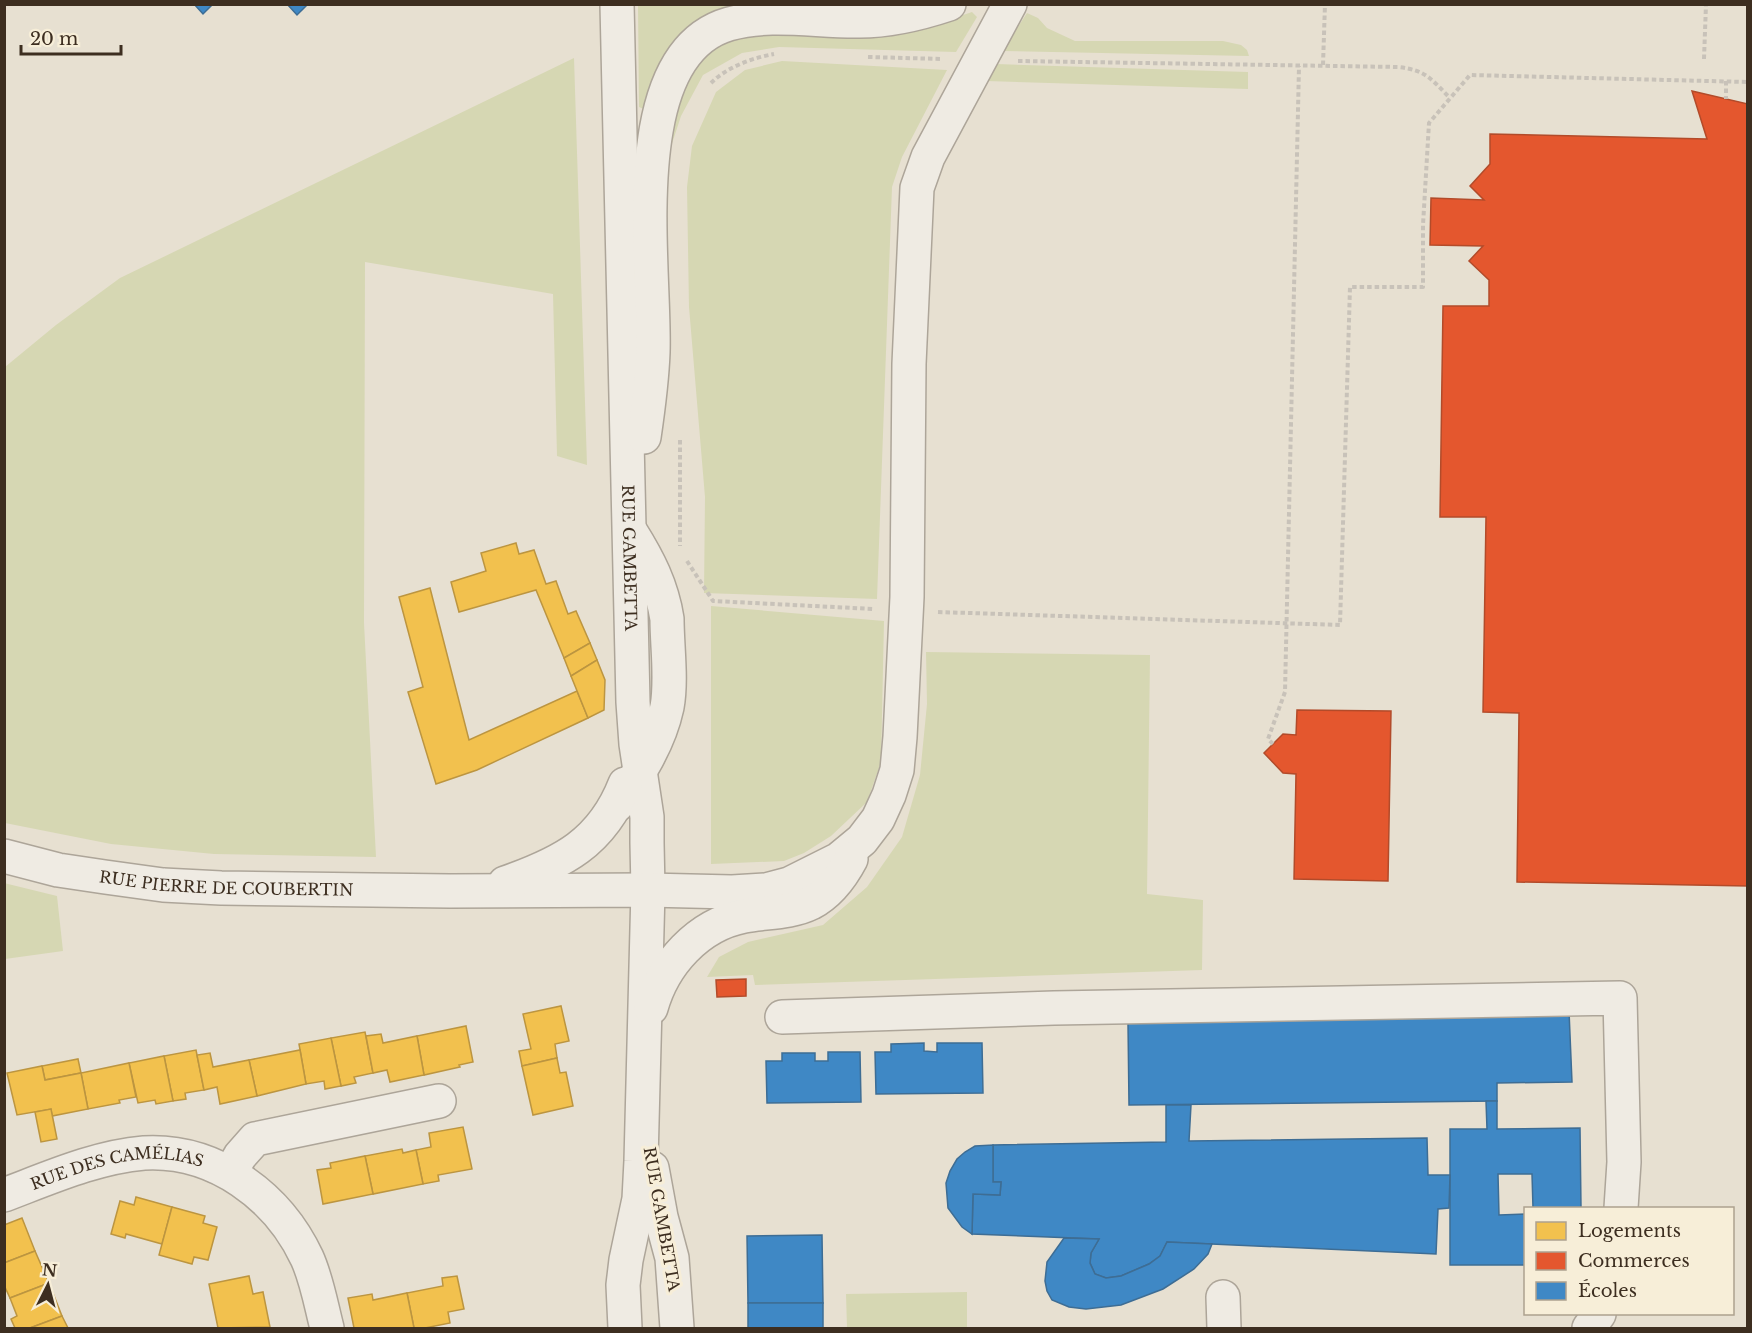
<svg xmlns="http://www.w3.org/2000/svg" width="1752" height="1333" font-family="'Libre Baskerville',serif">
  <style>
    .green { fill: #d6d7b3 }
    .homes { fill: #f2c14e; stroke: #bc9540; stroke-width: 1.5 }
    .shops { fill: #e4572e; stroke: #b24b2a; stroke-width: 1.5 }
    .schools { fill: #3f88c5; stroke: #3e6d94; stroke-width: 1.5 }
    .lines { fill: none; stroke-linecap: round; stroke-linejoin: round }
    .minor-casing { stroke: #ada599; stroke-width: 36 }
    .path { stroke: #c8c2b9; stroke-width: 4; stroke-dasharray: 4.5 3; stroke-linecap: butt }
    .minor { stroke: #efebe3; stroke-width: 33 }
    .labels { text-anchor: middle; stroke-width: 6; stroke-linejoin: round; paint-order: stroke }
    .street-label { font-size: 16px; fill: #3d2e20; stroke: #f7eed8 }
  </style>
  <rect width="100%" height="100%" fill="#e7e0d1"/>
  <g class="green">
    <path d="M729,4L730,8L696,25L671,46L653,100L646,110L639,107L638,5Z"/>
    <path d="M972,12L977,17L956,52L779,47L742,53L703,75L681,116L665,165L664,135L697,59L722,43L750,34L887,37L916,31Z"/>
    <path d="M1027,13L1038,18L1047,28L1075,41H1223L1241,45L1247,50L1249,56L1002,51Z"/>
    <path d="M574,58L587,465L557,456L553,294L365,262L364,623L376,857L214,854L111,844L5,823V367L56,325L120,278Z"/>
    <path d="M782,61L947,70L902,157L892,187L877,599L704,593L705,497L689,307L687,187L692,146L716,92L745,70Z"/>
    <path d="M996,64L1248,72V89L986,81Z"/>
    <path d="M711,606L884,621L881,762L867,802L831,836L804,853L784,861L711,864Z"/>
    <path d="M926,652L1150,655L1147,894L1203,900L1202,970L755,985L753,975L707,977L719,957L748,942L823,925L867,887L902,837L920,775L927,704Z"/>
    <path d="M4,883L57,896L63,951L5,959Z"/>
    <path d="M967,1292V1328H847L846,1294Z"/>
  </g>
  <g class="homes">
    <path d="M516,543L519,554L534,550L546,584L556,581L568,614L576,611L590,643L564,658L536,590L459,612L451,582L486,571L481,553Z"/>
    <path d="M430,588L469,740L577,691L588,718L477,770L436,784L408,692L423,687L399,597Z"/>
    <path d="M590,643L597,660L571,676L564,658Z"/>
    <path d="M597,660L605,680L604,710L588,718L571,676Z"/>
    <path d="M561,1006L569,1041L555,1044L557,1058L522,1066L519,1051L531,1049L523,1014Z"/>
    <path d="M466,1026L473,1062L459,1065L460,1067L424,1075L417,1036Z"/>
    <path d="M365,1032L373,1073L354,1077L356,1083L341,1086L331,1038Z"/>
    <path d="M381,1034L383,1043L417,1036L424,1075L390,1082L387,1070L373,1073L366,1036Z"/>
    <path d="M331,1038L341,1086L325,1089L324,1081L306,1084L299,1044Z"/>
    <path d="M196,1050L204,1090L185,1093L186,1099L173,1101L164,1056Z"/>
    <path d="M300,1050L306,1084L257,1096L249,1060Z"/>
    <path d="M210,1053L213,1067L249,1060L257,1096L220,1104L217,1087L204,1090L197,1055Z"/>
    <path d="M164,1056L173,1101L156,1104L155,1100L138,1103L129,1063Z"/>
    <path d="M557,1058L560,1073L566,1072L573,1106L533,1115L522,1066Z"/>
    <path d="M78,1059L81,1073L45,1080L42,1066Z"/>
    <path d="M129,1063L136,1097L119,1100L120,1103L88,1109L81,1073Z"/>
    <path d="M42,1066L45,1080L81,1073L88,1109L52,1116L51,1109L17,1115L7,1073Z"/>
    <path d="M51,1109L57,1139L41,1142L35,1112Z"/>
    <path d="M463,1127L472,1169L438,1175L439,1181L423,1184L416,1150L431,1147L429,1133Z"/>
    <path d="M402,1149L403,1153L416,1150L423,1184L373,1194L365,1156Z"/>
    <path d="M365,1156L373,1194L323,1204L317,1170L331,1168L330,1163Z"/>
    <path d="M136,1197L172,1207L162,1244L126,1234L125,1238L111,1234L120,1201L134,1205Z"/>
    <path d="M172,1207L205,1216L203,1223L217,1227L208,1260L194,1257L192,1264L159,1255Z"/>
    <path d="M22,1218L35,1251L4,1263V1225Z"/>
    <path d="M35,1251L49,1283L10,1298L4,1285V1263Z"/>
    <path d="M249,1276L253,1294L263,1292L270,1327L218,1328L209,1284Z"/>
    <path d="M457,1276L464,1309L448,1312L450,1323L425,1328H414L407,1293L443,1286L442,1278Z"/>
    <path d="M49,1283L62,1316L30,1328H15L11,1319L17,1316L10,1298Z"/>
    <path d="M407,1293L414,1328H354L348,1298L372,1294L373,1300Z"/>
    <path d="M62,1316L68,1328H30Z"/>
  </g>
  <g class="shops">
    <path d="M1692,91L1748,104V886L1517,882L1519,713L1483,712L1486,517H1440L1443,306H1489V280L1469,261L1483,246L1430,245L1431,198L1484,200L1470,186L1490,164V134L1707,139Z"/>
    <path d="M1297,710L1391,711L1388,881L1294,879L1296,774L1283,773L1264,753L1283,734L1296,735Z"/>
    <path d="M746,979V996L717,997L716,980Z"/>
  </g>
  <g class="schools">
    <path d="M194,4H213L203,14Z"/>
    <path d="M287,4H308L297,15Z"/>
    <path d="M1569,1011L1572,1082L1497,1083V1101L1129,1105L1128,1023L1232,1022V1017Z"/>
    <path d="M924,1043V1051L937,1052V1043H982L983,1093L876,1094L875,1052H891V1044Z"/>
    <path d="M828,1052H860L861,1102L767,1103L766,1061H782V1053H815V1061H828Z"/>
    <path d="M1486,1101H1497V1129L1580,1128L1581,1208H1533L1532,1174H1498L1499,1215L1526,1214V1265H1450V1129H1487Z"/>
    <path d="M1166,1105H1191L1189,1141L1427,1138L1428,1175H1450L1449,1208L1438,1209L1436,1254L1167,1242L1160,1256L1149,1264L1121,1276L1106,1278L1095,1274L1090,1263L1091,1253L1099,1239L972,1234L973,1194L1000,1195L1001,1182H993V1145L1166,1142Z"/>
    <path d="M993,1145V1182H1001L1000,1195L973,1194L972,1234L962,1227L948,1208L946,1183L950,1171L957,1159L965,1152L975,1146Z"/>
    <path d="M822,1235L823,1303H748L747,1236Z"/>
    <path d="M1064,1238L1099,1239L1091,1253L1090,1263L1095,1274L1106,1278L1121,1276L1149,1264L1160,1256L1167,1242L1212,1244L1208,1254L1194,1269L1163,1289L1121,1305L1086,1309L1069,1307L1052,1300L1047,1291L1045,1281L1047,1262Z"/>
    <rect x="748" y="1303" width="75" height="25"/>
  </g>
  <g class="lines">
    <g class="minor-casing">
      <g id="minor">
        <path id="s1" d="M617,4L633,702L636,744L647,817V843L648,890L641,1161L639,1199L626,1260L623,1285L625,1328"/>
        <path d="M644,437C648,410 652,380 653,352C656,267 621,55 729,24C770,12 818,22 860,21C891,21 919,14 949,4"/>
        <path d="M617,805C639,774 659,744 667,707C672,680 667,646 667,619C662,586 648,559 631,532"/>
        <path id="s2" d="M4,856L58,870L105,877L163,885L221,888L450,891L648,890L732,892L766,890L789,884L839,859L862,840L878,819L889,795L897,770L900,737L907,597L909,364L917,188L928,157L1010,4"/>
        <path d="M505,883C562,863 602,843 625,784"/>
        <path d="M651,1008C663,964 698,925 744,916C766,912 791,913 811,903C828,894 842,876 851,859"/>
        <path d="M782,1017L1054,1008L1620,998L1624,1162L1621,1208"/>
        <path d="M652,1168L661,1217L672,1258L677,1328"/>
        <path d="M230,1173L240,1156L255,1139L439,1101"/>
        <path id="s3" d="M4,1195C49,1178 96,1157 144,1153C215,1149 278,1196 307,1258C317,1280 321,1305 327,1328"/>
        <path d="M1223,1297L1224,1328"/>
        <path d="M1589,1328L1599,1314"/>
      </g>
    </g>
    <g class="path">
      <path d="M868,57L942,59"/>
      <path d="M1704,59L1706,4"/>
      <path d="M1018,61L1398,67C1426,70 1431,79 1450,98"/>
      <path d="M1323,65L1325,4"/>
      <path d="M1726,81V99"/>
      <path d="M711,83C727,67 752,58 774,54"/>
      <path d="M680,440V546"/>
      <path d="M687,561L713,601L874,609"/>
      <path d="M938,612L1340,625L1350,287H1423V225L1429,123L1470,75L1748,82"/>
      <path d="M1273,744L1268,739L1285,692L1299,66"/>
    </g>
    <use href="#minor" class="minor"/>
  </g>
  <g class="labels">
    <g class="street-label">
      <text dy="6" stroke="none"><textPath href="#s1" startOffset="554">RUE GAMBETTA</textPath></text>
      <text dy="6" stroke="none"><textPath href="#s2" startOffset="225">RUE PIERRE DE COUBERTIN</textPath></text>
      <text dy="6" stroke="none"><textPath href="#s3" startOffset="118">RUE DES CAMÉLIAS</textPath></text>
      <text transform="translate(662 1219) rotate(80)" y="6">RUE GAMBETTA</text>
    </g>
  </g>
  <rect width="1752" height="1333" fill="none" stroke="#3d2e20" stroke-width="12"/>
  <rect x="1524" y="1207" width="210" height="108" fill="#f7eed8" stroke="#ada18e" stroke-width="1.5"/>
  <rect x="1536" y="1222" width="30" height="18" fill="#f2c14e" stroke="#ada18e" stroke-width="1.5"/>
  <text x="1578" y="1237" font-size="18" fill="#3d2e20">Logements</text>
  <rect x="1536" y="1252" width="30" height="18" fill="#e4572e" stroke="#ada18e" stroke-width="1.5"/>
  <text x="1578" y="1267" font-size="18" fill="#3d2e20">Commerces</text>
  <rect x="1536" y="1282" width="30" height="18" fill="#3f88c5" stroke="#ada18e" stroke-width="1.5"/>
  <text x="1578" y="1297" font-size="18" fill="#3d2e20">Écoles</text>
  <g transform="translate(48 1285) rotate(6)" stroke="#f7eed8" stroke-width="4.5" paint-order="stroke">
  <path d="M0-4.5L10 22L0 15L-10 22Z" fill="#3d2e20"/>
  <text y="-9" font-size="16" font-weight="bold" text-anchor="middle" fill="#3d2e20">N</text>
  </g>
  <path d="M21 45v9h100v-9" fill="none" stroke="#3d2e20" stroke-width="3"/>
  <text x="30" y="45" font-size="18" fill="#3d2e20" stroke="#f7eed8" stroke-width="4.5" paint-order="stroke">20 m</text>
</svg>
